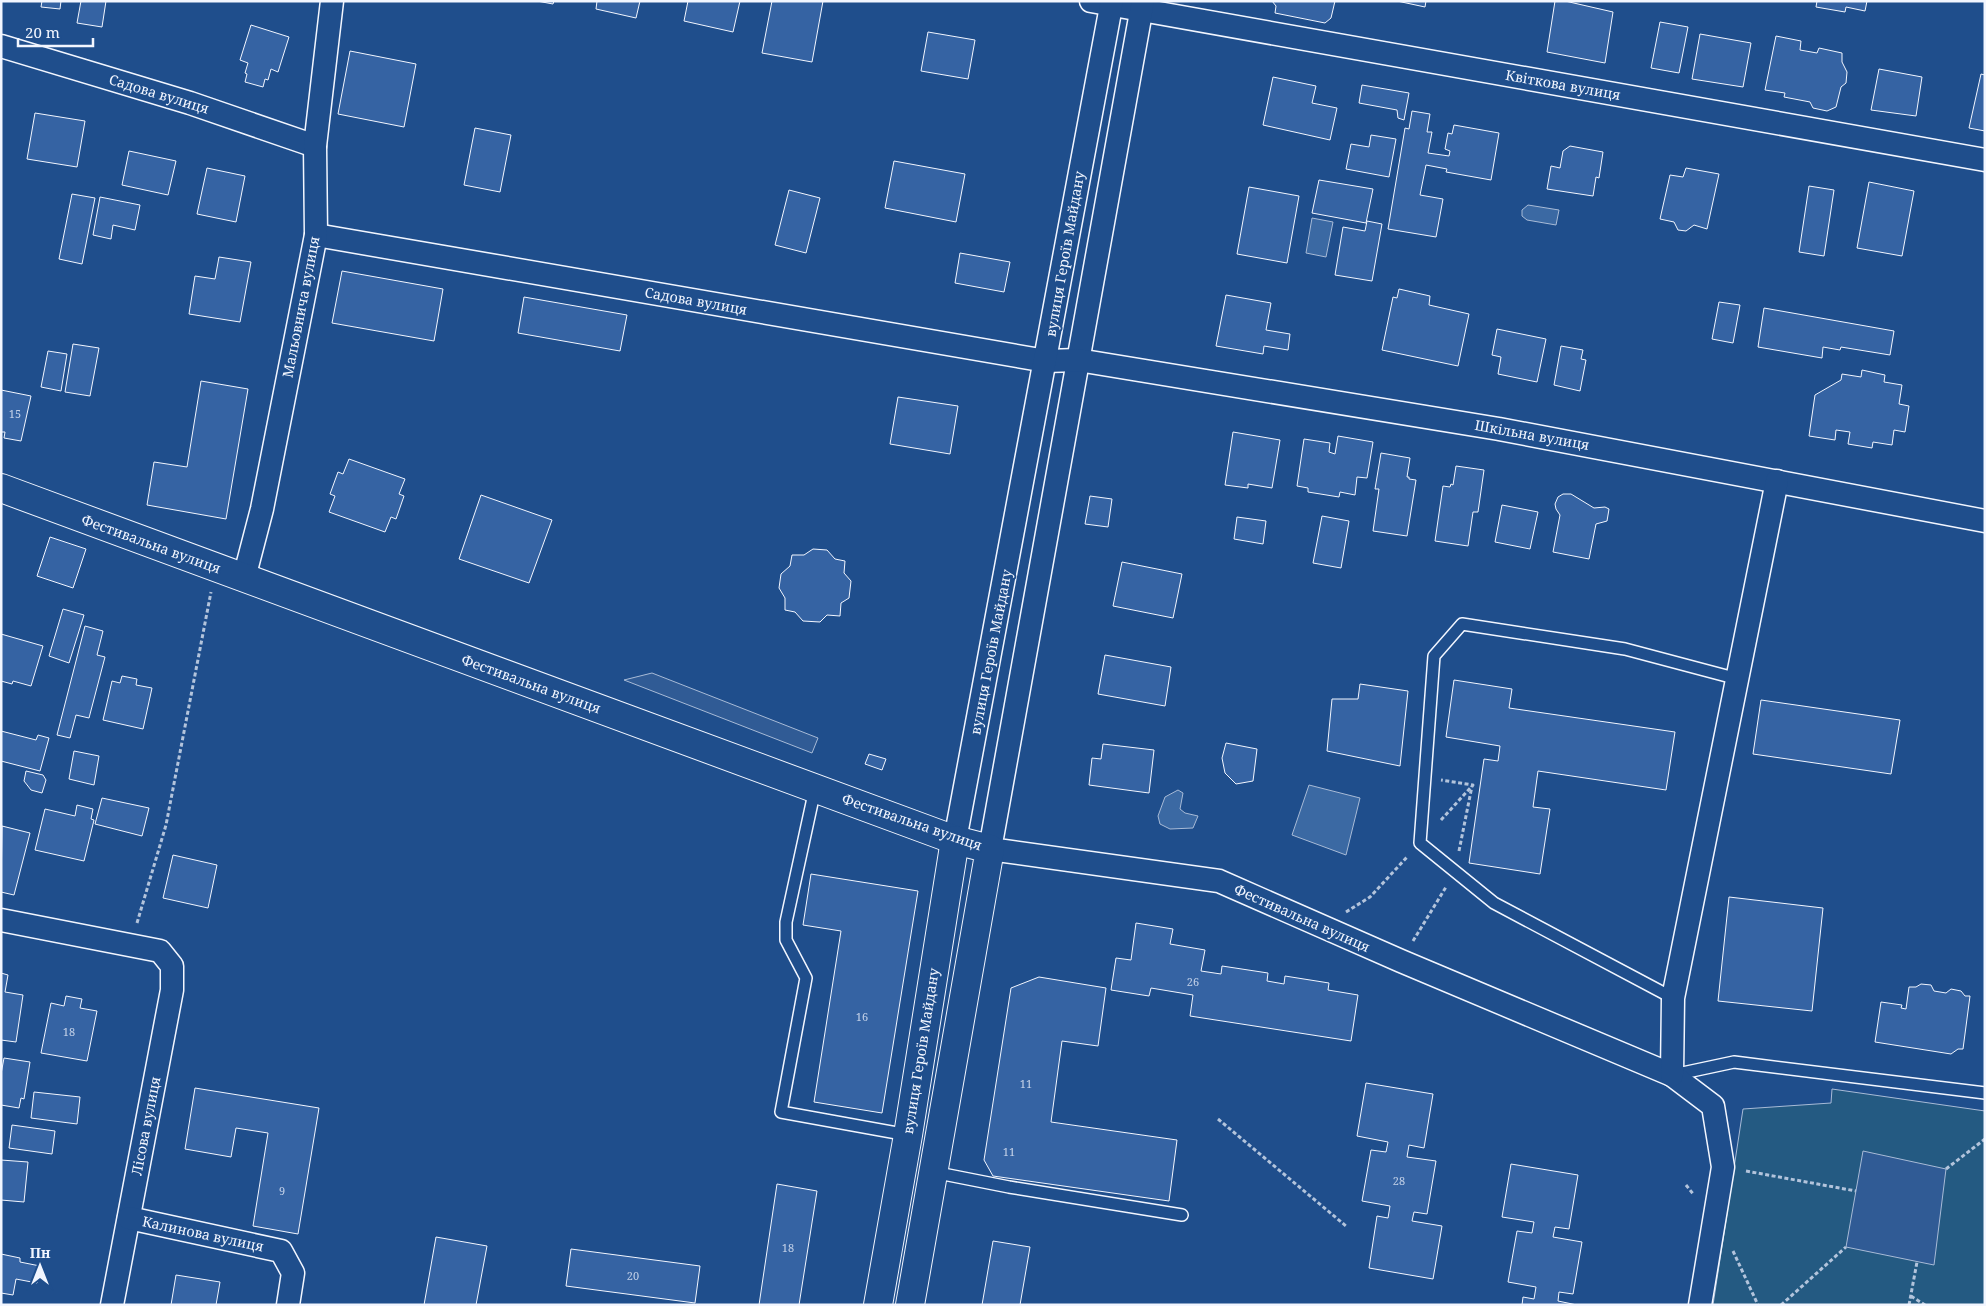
<svg xmlns="http://www.w3.org/2000/svg" width="1986" height="1306" font-family="'Noto Serif',serif">
  <style>
    .green { fill: #245a82; stroke: #a8bbd7 }
    .parking { fill: #305b95; stroke: #a8bbd7 }
    .water { fill: #3b69a3; stroke: #a8bbd7 }
    .building { fill: #3563a3; stroke: #f2f6ff }
    .lines { fill: none; stroke-linecap: round; stroke-linejoin: round }
    .service-casing { stroke: #f2f6ff; stroke-width: 14 }
    .minor-casing { stroke: #f2f6ff; stroke-width: 25 }
    .tertiary-casing { stroke: #f2f6ff; stroke-width: 30 }
    .path { stroke: #b3c4dc; stroke-width: 3; stroke-dasharray: 4 2.5; stroke-linecap: butt }
    .service { stroke: #1f4e8c; stroke-width: 11 }
    .minor { stroke: #1f4e8c; stroke-width: 22 }
    .tertiary { stroke: #1f4e8c; stroke-width: 28 }
    .labels { text-anchor: middle; stroke-width: 4; stroke-linejoin: round; paint-order: stroke }
    .number-label { font-size: 11px; fill: #c3d1e8 }
    .street-label { font-size: 14px; fill: #f2f6ff; stroke: #1f4e8c }
  </style>
  <rect width="100%" height="100%" fill="#1f4e8c"/>
  <path class="green" d="M1832,1089L1985,1111V1305H1713L1743,1109L1831,1103Z"/>
  <g class="parking">
    <path d="M652,673L818,738L812,753L624,680Z"/>
    <path d="M1863,1151L1946,1169L1934,1265L1846,1247Z"/>
  </g>
  <g class="water">
    <path d="M1528,205L1559,210L1556,225L1527,220L1522,216V210Z"/>
    <path d="M1312,218L1333,222L1326,257L1306,253Z"/>
    <path d="M1309,785L1360,798L1346,855L1292,835Z"/>
    <path d="M1178,790L1183,793L1180,809L1185,813L1198,816L1193,828L1170,829L1160,824L1158,816L1165,797Z"/>
  </g>
  <g class="building">
    <path d="M42,1H61L60,9L41,7Z"/>
    <path d="M81,1H106L102,27L77,23Z"/>
    <path d="M537,1H554L553,4Z"/>
    <path d="M597,1H640L636,18L596,9Z"/>
    <path d="M688,1H740L733,32L684,21Z"/>
    <path d="M772,1H823L812,62L762,53Z"/>
    <path d="M1272,1H1335L1331,18L1325,23L1275,13L1276,6Z"/>
    <path d="M1397,1H1426L1425,7Z"/>
    <path d="M1555,1H1565L1613,12L1605,63L1547,52Z"/>
    <path d="M1817,1H1867L1865,11L1846,7L1845,12L1816,7Z"/>
    <path d="M1660,22L1688,27L1679,73L1651,68Z"/>
    <path d="M251,25L289,37L278,72L271,69L268,80L265,79L263,87L245,82L247,74L245,73L248,63L240,60Z"/>
    <path d="M928,32L975,40L968,79L921,71Z"/>
    <path d="M1700,34L1751,43L1743,87L1692,79Z"/>
    <path d="M1776,36L1801,41L1800,50L1817,53L1819,48L1842,53V62L1847,72L1846,83L1841,87L1836,107L1827,111L1813,108L1810,102L1784,97L1785,93L1765,90Z"/>
    <path d="M350,51L416,64L404,127L338,114Z"/>
    <path d="M1879,69L1922,77L1916,116L1871,110Z"/>
    <path d="M1981,74L1985,75V131L1969,128Z"/>
    <path d="M1273,77L1316,86L1312,103L1337,108L1330,140L1263,125Z"/>
    <path d="M1362,85L1409,93L1404,120L1398,118L1397,110L1359,103Z"/>
    <path d="M1412,111L1430,114L1427,132H1432L1428,153L1449,156L1450,151L1445,149L1448,133L1452,134L1454,125L1499,133L1491,180L1446,172L1447,169L1426,165L1420,195L1443,199L1436,237L1388,229L1405,128L1409,129Z"/>
    <path d="M35,113L85,121L77,167L27,159Z"/>
    <path d="M475,128L511,135L500,192L464,185Z"/>
    <path d="M1371,135L1396,139L1389,177L1346,169L1351,144L1369,147Z"/>
    <path d="M1570,146L1603,152L1599,178L1596,177L1593,196L1547,189L1551,166L1560,168L1563,151Z"/>
    <path d="M129,151L176,161L168,195L122,185Z"/>
    <path d="M894,161L965,174L956,222L885,208Z"/>
    <path d="M207,168L245,176L236,222L197,214Z"/>
    <path d="M1686,168L1719,174L1707,229L1694,225L1686,231L1678,230L1674,222L1660,219L1670,175L1683,177Z"/>
    <path d="M1319,180L1373,189L1366,223L1312,213Z"/>
    <path d="M1869,182L1914,191L1902,256L1857,248Z"/>
    <path d="M1809,186L1834,190L1824,256L1799,252Z"/>
    <path d="M1249,187L1299,196L1287,263L1237,254Z"/>
    <path d="M789,190L820,198L806,253L775,245Z"/>
    <path d="M72,194L95,198L82,264L59,259Z"/>
    <path d="M100,197L140,205L135,230L113,225L111,239L93,235Z"/>
    <path d="M1367,221L1382,224L1372,281L1335,275L1343,227L1365,231Z"/>
    <path d="M960,253L1010,262L1004,292L955,283Z"/>
    <path d="M219,257L251,262L240,322L189,314L195,276L215,279Z"/>
    <path d="M342,271L443,289L434,341L332,323Z"/>
    <path d="M1399,289L1430,296L1429,305L1469,314L1458,366L1382,350L1393,297L1397,298Z"/>
    <path d="M1226,295L1271,303L1266,330L1290,334L1288,350L1264,346L1263,354L1216,346Z"/>
    <path d="M524,297L627,315L620,351L518,333Z"/>
    <path d="M1719,302L1740,305L1733,343L1712,339Z"/>
    <path d="M1764,308L1894,331L1890,355L1841,347L1840,350L1823,347L1822,358L1758,347Z"/>
    <path d="M1497,329L1546,339L1537,382L1498,374L1501,357L1492,355Z"/>
    <path d="M73,344L99,348L90,396L65,392Z"/>
    <path d="M1561,346L1583,350L1581,359L1586,360L1580,391L1554,385Z"/>
    <path d="M48,351L67,354L61,391L41,387Z"/>
    <path d="M1862,370L1885,375L1884,382L1902,385L1899,404L1909,406L1905,432L1894,430L1892,445L1873,442L1872,448L1848,444L1850,432L1836,430L1835,440L1809,436L1815,395L1841,380L1842,374L1861,377Z"/>
    <path d="M201,381L248,389L226,519L147,505L154,462L187,467Z"/>
    <path d="M1,390L31,396L21,441L4,438L5,432H1Z"/>
    <path d="M898,397L958,406L950,454L890,444Z"/>
    <path d="M1233,432L1280,440L1272,488L1248,484V488L1225,485Z"/>
    <path d="M1338,436L1373,442L1367,478L1357,477L1355,495L1340,492L1339,497L1308,492V488L1297,486L1304,439L1330,443L1329,452L1335,454Z"/>
    <path d="M1381,453L1410,458L1407,477H1409V479L1416,480L1407,536L1373,531L1379,489H1375Z"/>
    <path d="M349,459L405,479L399,494L404,496L396,519L391,517L385,532L329,512L335,496L330,494L338,472L343,474Z"/>
    <path d="M1456,466L1484,470L1478,512H1473L1468,546L1435,541L1443,486L1450,487L1451,484L1453,485Z"/>
    <path d="M1563,494H1571L1594,508L1605,507L1609,509L1607,521L1596,524L1589,559L1553,552L1560,515L1556,509L1555,504L1558,497Z"/>
    <path d="M481,495L552,520L529,583L459,559Z"/>
    <path d="M1090,496L1112,499L1108,527L1085,524Z"/>
    <path d="M1502,505L1538,512L1530,549L1495,542Z"/>
    <path d="M1322,516L1349,521L1341,568L1313,563Z"/>
    <path d="M1237,517L1266,521L1263,544L1234,539Z"/>
    <path d="M50,537L86,549L73,588L37,576Z"/>
    <path d="M813,549L827,550L835,559L845,561L844,573L851,581L849,598L841,603L840,616L827,615L820,622L803,621L795,612L785,610V598L779,588L781,574L790,566L792,555H804Z"/>
    <path d="M1122,562L1182,574L1173,618L1113,606Z"/>
    <path d="M63,609L84,615L69,663L49,656Z"/>
    <path d="M85,626L103,631L97,655L105,657L89,718L76,715L70,738L57,735Z"/>
    <path d="M1,634L43,646L31,686L13,681L12,684L1,681Z"/>
    <path d="M1105,655L1171,667L1165,706L1098,694Z"/>
    <path d="M122,676L137,679L136,685L152,688L143,729L103,720L112,681L120,683Z"/>
    <path d="M1454,680L1512,689L1509,708L1675,732L1666,790L1538,771L1533,807L1550,809L1540,874L1469,863L1484,759L1498,761L1500,746L1446,737Z"/>
    <path d="M1360,684L1408,691L1400,766L1327,751L1332,699H1358Z"/>
    <path d="M1761,700L1900,720L1891,774L1753,754Z"/>
    <path d="M1,731L36,740L38,735L49,738L40,771L1,761Z"/>
    <path d="M1226,743L1257,749L1253,781L1236,784L1225,773L1222,758Z"/>
    <path d="M1103,744L1154,750L1149,793L1089,785L1092,758L1101,759Z"/>
    <path d="M74,751L99,756L94,785L69,779Z"/>
    <path d="M869,754L886,759L882,770L865,764Z"/>
    <path d="M26,771L43,775L46,780L42,793L31,790L24,781Z"/>
    <path d="M102,798L149,808L142,836L95,824Z"/>
    <path d="M77,805L93,809L91,819L94,820L84,861L35,850L45,809L75,816Z"/>
    <path d="M2,826L30,833L14,895L1,892Z"/>
    <path d="M173,855L217,865L208,908L163,898Z"/>
    <path d="M811,874L918,891L882,1113L814,1102L841,931L803,925Z"/>
    <path d="M1729,897L1823,908L1812,1011L1718,1001Z"/>
    <path d="M1136,923L1173,929L1170,944L1205,950L1201,971L1221,974L1222,966L1268,973L1267,981L1284,984L1285,976L1329,983L1328,990L1358,995L1351,1041L1190,1016L1193,995L1151,988L1149,996L1111,990L1116,958L1131,960Z"/>
    <path d="M1,973L8,975L5,992L23,995L16,1042L1,1040Z"/>
    <path d="M1039,977L1106,988L1098,1046L1062,1041L1051,1122L1177,1140L1169,1201L993,1176L984,1160L1011,988Z"/>
    <path d="M1921,984L1931,985L1934,991L1946,993L1951,989L1961,991L1965,996H1970L1963,1049H1958L1951,1054L1875,1042L1881,1002L1902,1005L1901,1008L1906,1009L1909,987H1916Z"/>
    <path d="M66,996L82,999L80,1008L97,1011L87,1061L41,1053L51,1003L64,1006Z"/>
    <path d="M4,1058L30,1062L24,1099L21,1098L19,1108L1,1105V1074Z"/>
    <path d="M1366,1083L1433,1094L1424,1148L1409,1145L1407,1157L1436,1161L1427,1214L1414,1212L1412,1221L1442,1226L1433,1279L1369,1268L1377,1216L1388,1218L1390,1206L1362,1201L1371,1150L1386,1152L1388,1142L1357,1136Z"/>
    <path d="M195,1088L319,1108L298,1234L253,1226L268,1133L236,1128L231,1157L185,1149Z"/>
    <path d="M34,1092L80,1097L77,1124L31,1118Z"/>
    <path d="M12,1125L55,1131L52,1154L9,1148Z"/>
    <path d="M1,1160L28,1162L24,1202L1,1200Z"/>
    <path d="M1511,1164L1578,1175L1569,1229L1555,1227L1553,1237L1582,1242L1573,1294L1559,1292L1558,1301L1577,1305H1522L1523,1297L1534,1299L1536,1287L1508,1282L1517,1231L1532,1233L1534,1222L1502,1217Z"/>
    <path d="M777,1184L817,1191L799,1305H759Z"/>
    <path d="M436,1237L487,1246L476,1305H424Z"/>
    <path d="M993,1241L1030,1247L1020,1305H982Z"/>
    <path d="M571,1249L700,1266L695,1303L566,1286Z"/>
    <path d="M1,1254L20,1258V1262L40,1266L37,1283L16,1279L13,1295L1,1293Z"/>
    <path d="M176,1275L220,1282L216,1305H171Z"/>
  </g>
  <g class="lines">
    <g class="service-casing">
      <g id="service">
        <path d="M815,789L786,922V940L806,978L781,1112L908,1135"/>
        <path d="M1673,998L1494,903L1420,843L1434,656L1462,624L1625,649L1738,679"/>
        <path d="M1673,1075L1734,1062L1985,1093"/>
        <path d="M933,1172L1009,1187L1182,1215"/>
      </g>
    </g>
    <g class="minor-casing">
      <g id="minor">
        <path d="M1091,1L1985,160"/>
        <path d="M1143,1L990,849L1219,881L1401,961L1672,1075L1713,1106L1723,1167L1700,1305"/>
        <path d="M1,46L190,103L315,146"/>
        <path d="M316,235L1046,361L1078,360L1499,429L1985,521"/>
        <path d="M244,578L262,509L316,235L315,146L332,1"/>
        <path d="M955,840L1112,1"/>
        <path d="M1,920L160,951L172,966V990L112,1305"/>
        <path d="M1672,1075L1673,998L1777,481"/>
        <path d="M129,1218L281,1251L293,1273L288,1305"/>
      </g>
    </g>
    <g class="tertiary-casing">
      <g id="tertiary">
        <path d="M1,488L955,840L990,849L910,1305"/>
        <path d="M878,1305L908,1135L955,840"/>
      </g>
    </g>
    <g class="path">
      <path d="M1441,820L1473,785L1441,780"/>
      <path d="M1459,851L1472,786"/>
      <path d="M1346,912L1370,897L1408,856"/>
      <path d="M137,923L166,825L211,592"/>
      <path d="M1413,941L1446,887"/>
      <path d="M1218,1119L1346,1226"/>
      <path d="M1946,1169L1985,1139"/>
      <path d="M1746,1171L1856,1191"/>
      <path d="M1686,1185L1694,1195"/>
      <path d="M1733,1251L1758,1305"/>
      <path d="M1911,1296L1925,1305"/>
      <path d="M1781,1305L1846,1247"/>
      <path d="M1909,1305L1917,1262"/>
    </g>
    <use href="#service" class="service"/>
    <use href="#minor" class="minor"/>
    <use href="#tertiary" class="tertiary"/>
  </g>
  <g class="labels">
    <g class="number-label">
      <text x="15" y="418">15</text>
      <text x="1193" y="986">26</text>
      <text x="862" y="1021">16</text>
      <text x="69" y="1036">18</text>
      <text x="1026" y="1088">11</text>
      <text x="1009" y="1156">11</text>
      <text x="1399" y="1185">28</text>
      <text x="282" y="1195">9</text>
      <text x="788" y="1252">18</text>
      <text x="633" y="1280">20</text>
    </g>
    <g class="street-label">
      <text transform="translate(1563 85) rotate(10)" y="5">Квіткова вулиця</text>
      <text transform="translate(159 94) rotate(17)" y="5">Садова вулиця</text>
      <text transform="translate(1065 254) rotate(-80)" y="5">вулиця Героїв Майдану</text>
      <text transform="translate(696 301) rotate(10)" y="5">Садова вулиця</text>
      <text transform="translate(301 307) rotate(-79)" y="5">Мальовнича вулиця</text>
      <text transform="translate(1532 435) rotate(10)" y="5">Шкільна вулиця</text>
      <text transform="translate(151 544) rotate(20)" y="5">Фестивальна вулиця</text>
      <text transform="translate(991 652) rotate(-79)" y="5">вулиця Героїв Майдану</text>
      <text transform="translate(531 684) rotate(20)" y="5">Фестивальна вулиця</text>
      <text transform="translate(912 822) rotate(19)" y="5">Фестивальна вулиця</text>
      <text transform="translate(1302 918) rotate(24)" y="5">Фестивальна вулиця</text>
      <text transform="translate(921 1051) rotate(-81)" y="5">вулиця Героїв Майдану</text>
      <text transform="translate(146 1126) rotate(-79)" y="5">Лісова вулиця</text>
      <text transform="translate(203 1234) rotate(12)" y="5">Калинова вулиця</text>
    </g>
  </g>
  <rect width="1986" height="1306" fill="none" stroke="#f2f6ff" stroke-width="5"/>
  <g transform="translate(40 1266)" stroke="#1f4e8c" stroke-width="4" paint-order="stroke">
  <path d="M0-4L9 19L0 12L-9 19Z" fill="#f2f6ff"/>
  <text y="-8" font-size="14" font-weight="bold" text-anchor="middle" fill="#f2f6ff">Пн</text>
  </g>
  <path d="M18 38v8h75v-8" fill="none" stroke="#f2f6ff" stroke-width="2.5"/>
  <text x="25" y="38" font-size="15" fill="#f2f6ff" stroke="#1f4e8c" stroke-width="4" paint-order="stroke">20 m</text>
</svg>
